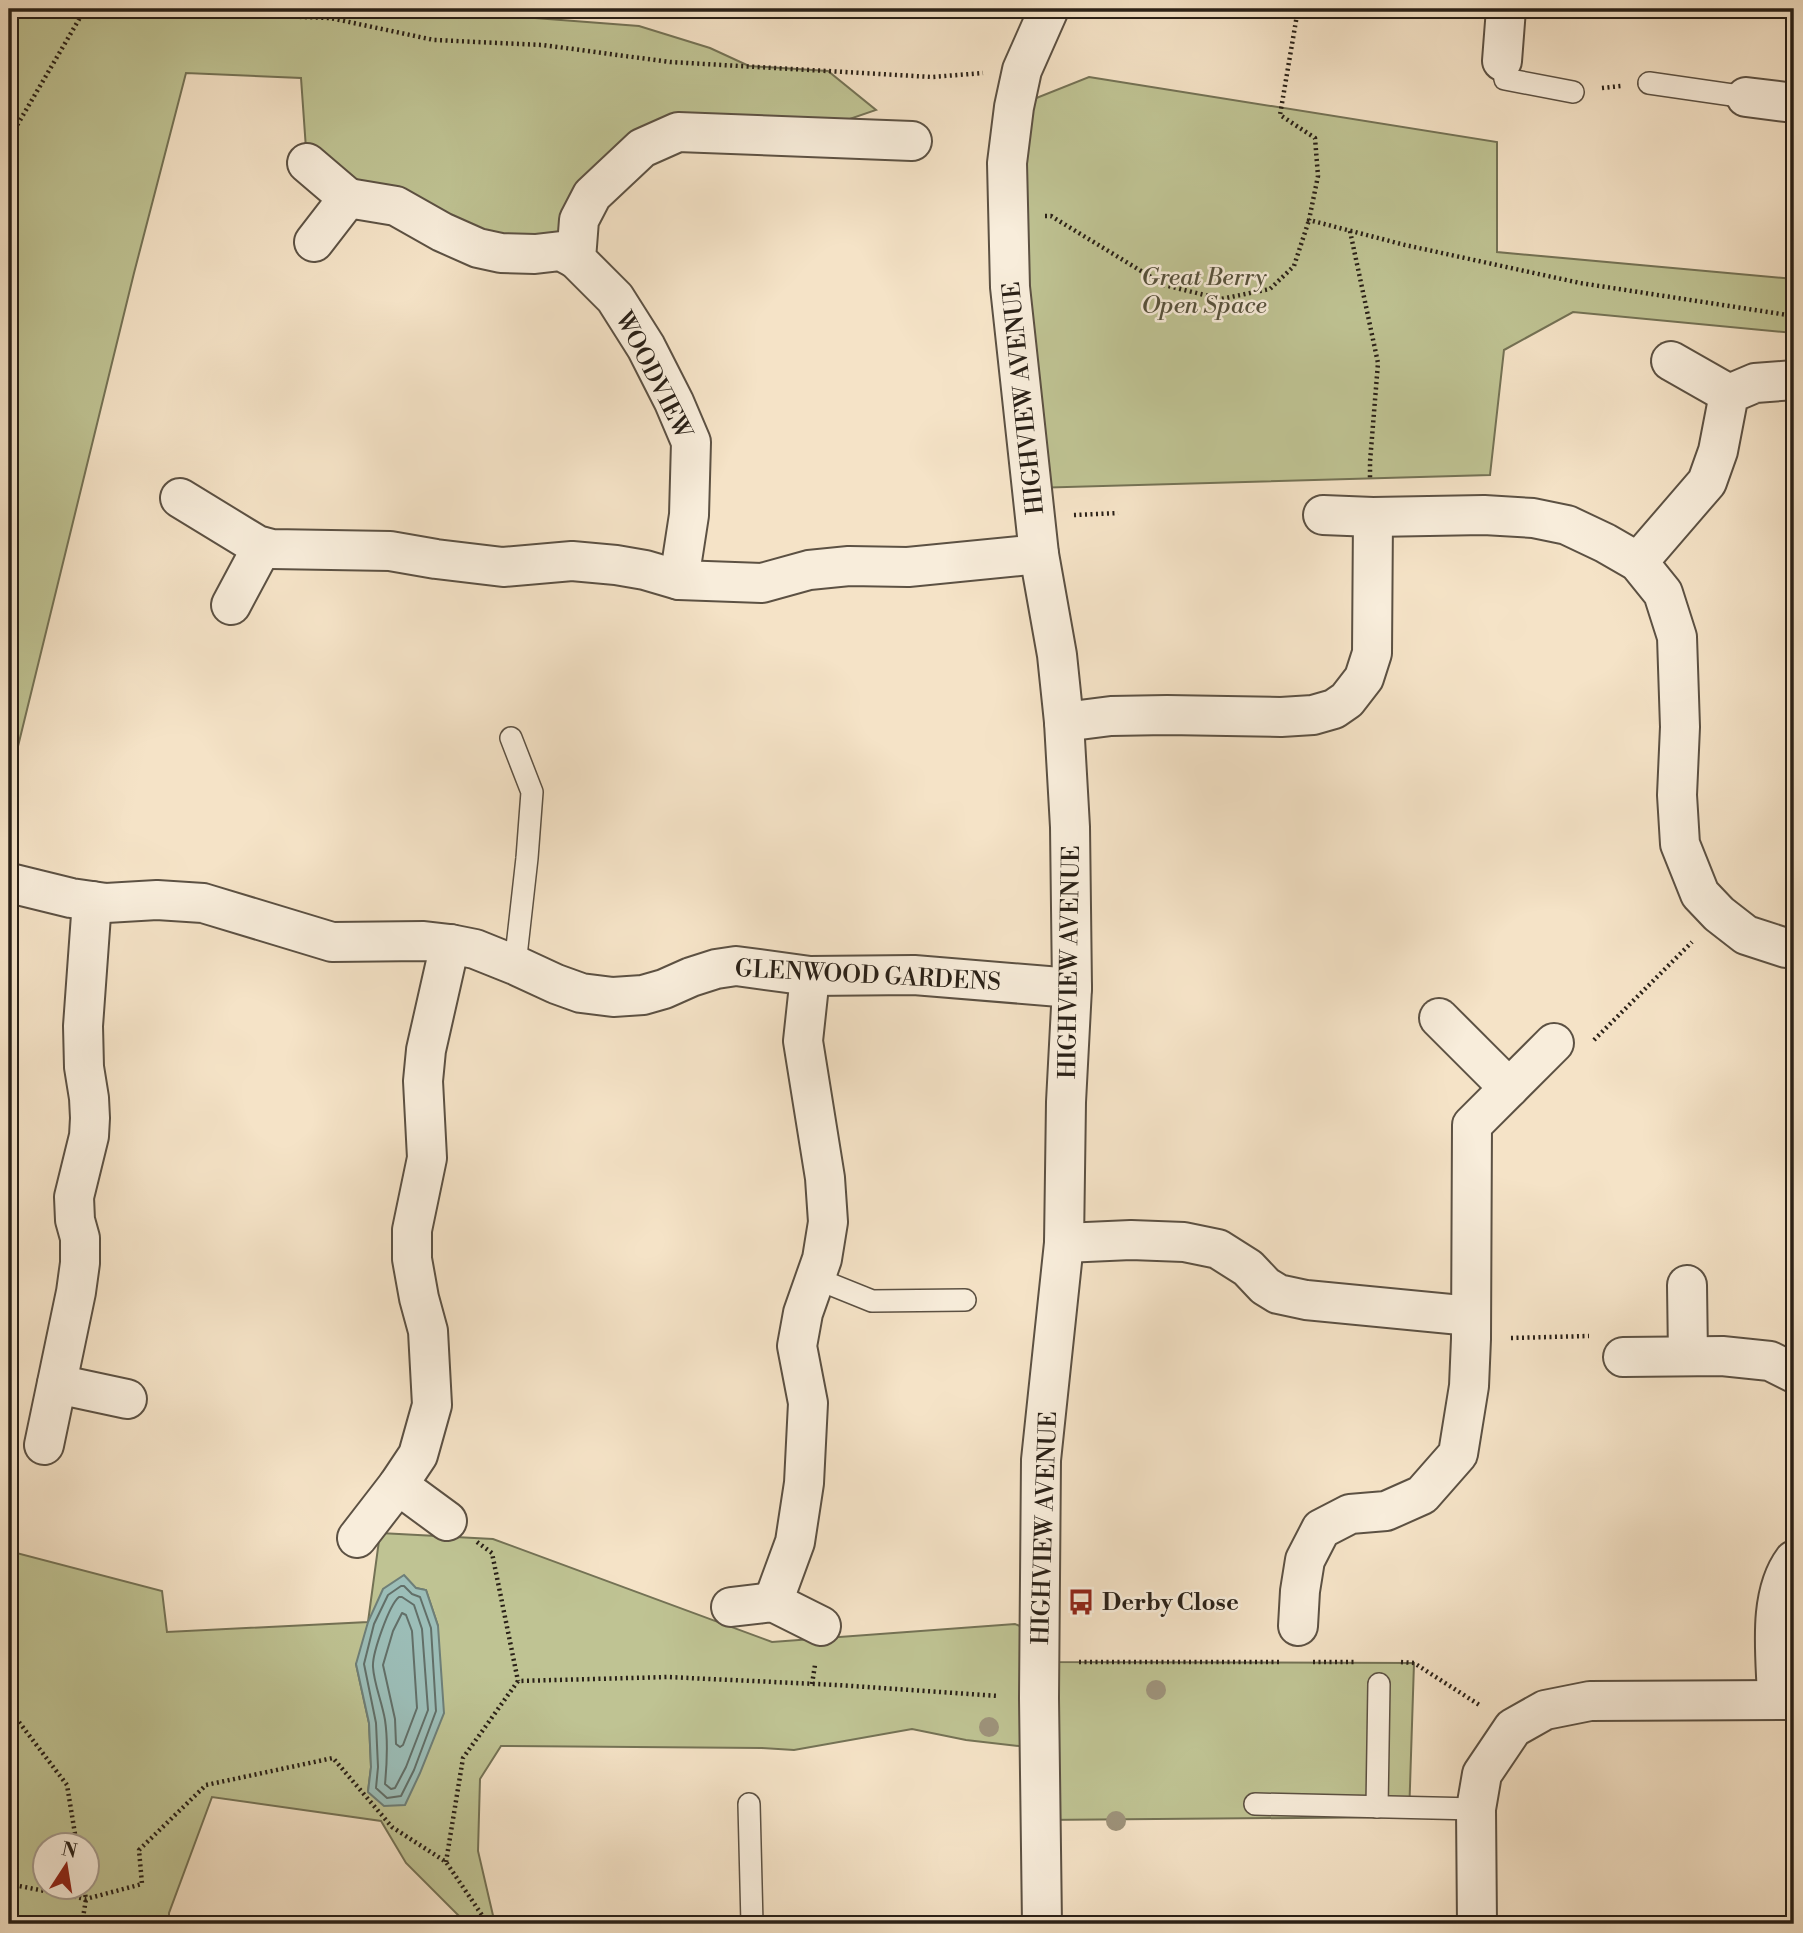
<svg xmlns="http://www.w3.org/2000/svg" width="1803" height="1933" font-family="'Libre Bodoni',serif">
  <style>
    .green { fill: #bfc393; stroke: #747255; stroke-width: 2; fill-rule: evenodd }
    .water { fill: #9cbeb8; stroke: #6e7f78; stroke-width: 2 }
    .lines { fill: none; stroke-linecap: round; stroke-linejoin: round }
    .shore { stroke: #626f68; stroke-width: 2 }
    .lane-casing { stroke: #5c5143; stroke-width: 24 }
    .street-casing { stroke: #5c5143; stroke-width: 42 }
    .path { stroke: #292017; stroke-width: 4.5; stroke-dasharray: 2 3.5; stroke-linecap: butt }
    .lane { stroke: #f8eddb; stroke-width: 21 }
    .street { stroke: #f8eddb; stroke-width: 38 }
    .tree { fill: #9e937b }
    .labels { text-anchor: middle; stroke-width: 5; stroke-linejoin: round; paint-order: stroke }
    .park-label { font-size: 24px; font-style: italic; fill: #56513c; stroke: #f8eddb }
    .street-label { font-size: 24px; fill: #292017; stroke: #f8eddb }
    .poi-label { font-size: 24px; font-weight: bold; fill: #292017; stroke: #f8eddb; text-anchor: start }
  </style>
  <rect width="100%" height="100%" fill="#f5e3c7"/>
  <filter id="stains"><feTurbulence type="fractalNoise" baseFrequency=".00286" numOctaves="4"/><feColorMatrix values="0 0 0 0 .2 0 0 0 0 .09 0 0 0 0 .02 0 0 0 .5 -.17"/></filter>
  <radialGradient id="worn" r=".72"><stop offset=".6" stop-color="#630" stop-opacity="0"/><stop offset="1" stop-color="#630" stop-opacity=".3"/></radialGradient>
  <g class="green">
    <path d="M9,9H478L535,18L639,26L710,48L749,66L828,71L876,110L800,136L678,132L579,220L535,254L307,163L301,78L186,73L134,273L9,783Z"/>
    <path d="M1089,77L1497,142V252L1794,279V333L1573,312L1504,350L1490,475L1032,488L1014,107Z"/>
    <path d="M380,1533L493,1539L772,1642L1015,1624L1039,1634L1040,1662L1414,1663L1409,1817L1041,1820L1040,1731L1019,1746L966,1740L912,1729L794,1750L762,1748L501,1746L480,1779L478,1851L495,1924H467L406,1863L381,1821L212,1797L169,1913V1924H9V1551L162,1591L167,1632L368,1622ZM416,1588L426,1590L438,1626L368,1791L371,1767L369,1723L356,1664ZM46,1846H88V1888H46Z"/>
  </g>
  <path class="water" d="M404,1575L416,1588L426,1590L438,1626L444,1713L420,1773L405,1805L384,1806L368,1792L371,1767L369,1723L356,1664L368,1622L383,1589Z"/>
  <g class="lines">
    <g class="shore">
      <path d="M401,1586H404L412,1594L420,1597L431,1628L436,1711L414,1770L401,1796L387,1798L376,1788L378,1767L376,1723L364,1664L374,1624L388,1595Z"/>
      <path d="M399,1597H402L414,1605L422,1629L428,1710L406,1767L395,1788L391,1789L385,1784C387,1763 388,1740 385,1720C382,1702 374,1684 373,1667C372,1654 389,1605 399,1597Z"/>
      <path d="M402,1613L406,1615L412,1631L417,1708L403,1745L400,1747L396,1744L395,1719L383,1665L393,1631Z"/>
    </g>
    <g class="lane-casing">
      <g id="lane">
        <path d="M1502,61L1505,79L1573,92"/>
        <path d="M1649,83L1746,97"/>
        <path d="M511,738L532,792L527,858L515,965"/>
        <path d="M815,1278L872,1301L965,1300"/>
        <path d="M749,1804L752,1924"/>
        <path d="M1255,1804L1476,1809"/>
        <path d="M1377,1807L1379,1684"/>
      </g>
    </g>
    <g class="street-casing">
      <g id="street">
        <path d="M1502,61L1506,9"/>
        <path d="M1746,97L1794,103"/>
        <path d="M307,163L348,198"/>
        <path d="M314,242L348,198L396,206L442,232L478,248L501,253L535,254L561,251L576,259"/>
        <path d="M1671,361L1729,394"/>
        <path d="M180,498L257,545L272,549L390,551L436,559L503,567L572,561L616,565L645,570L679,580L762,583L809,570L849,566L908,567L1039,554"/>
        <path d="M1323,515L1373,517L1484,515L1533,518L1567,525L1605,543L1638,562L1663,593L1677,637L1680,727L1677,795L1680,844L1700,894L1719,914L1746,935L1786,948L1794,949"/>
        <path d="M1638,562L1707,482L1718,451L1729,394L1755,383L1794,380"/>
        <path d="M679,580L689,515L691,442L674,402L646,347L615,298L576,259L579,220L592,195L642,148L678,132L912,141"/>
        <path d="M231,605L262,547"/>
        <path d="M1064,722L1111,716L1167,715L1281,717L1313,715L1334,709L1347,700L1364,678L1372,653L1373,517"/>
        <path d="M14,884L71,898L106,903L157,900L203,903L332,942L424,941L450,944L475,949L515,965L556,984L581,993L613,997L643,995L664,989L691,977L716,969L736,966L810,976L914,975L1072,988"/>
        <path d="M1439,1018L1509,1088"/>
        <path d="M1064,1243L1131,1240L1184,1242L1218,1249L1248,1268L1265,1286L1278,1294L1306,1300L1471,1316"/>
        <path d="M1687,1285L1688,1356"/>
        <path d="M1623,1357L1722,1356L1770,1361L1794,1373"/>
        <path d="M57,1384L127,1399"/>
        <path d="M44,1445L76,1292L80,1263V1238L75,1220L74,1197L89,1136L90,1118L89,1098L84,1067L83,1026L92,901"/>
        <path d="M398,1485L447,1521"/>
        <path d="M357,1538L398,1485L418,1455L432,1405L428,1331L419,1298L412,1259V1230L427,1158L423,1081L426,1050L450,944"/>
        <path d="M773,1602L795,1542L804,1483L808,1403L797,1346L803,1313L822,1259L828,1222L825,1178L803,1041L810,976"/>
        <path d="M731,1607L773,1602L821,1626"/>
        <path d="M1298,1626L1300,1591L1305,1560L1321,1529L1350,1514L1386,1511L1422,1495L1458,1454L1469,1386L1471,1339L1472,1125L1554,1043"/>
        <path d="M1777,1699C1776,1656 1767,1596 1794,1560"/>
        <path d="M1042,1924L1039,1698L1041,1460L1064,1243L1066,1102L1072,988L1070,827L1064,722L1057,655L1039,554L1010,287L1007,163L1014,107L1022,70L1049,9"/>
        <path d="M1477,1924L1476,1809L1482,1774L1513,1728L1545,1710L1590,1701L1794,1700"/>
      </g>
    </g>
    <g class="path">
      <path d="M85,9L330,18L434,40L543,45L670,62L932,77L983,73"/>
      <path d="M1298,9L1280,115L1315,138L1318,176L1309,220L1405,245L1580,283L1794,316"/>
      <path d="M1602,88L1621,86"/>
      <path d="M9,139L85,9"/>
      <path d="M1045,216H1051L1164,285L1221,299L1270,289L1294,266L1309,220"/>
      <path d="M1350,231L1378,363L1370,462V479"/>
      <path d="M1074,515L1118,513"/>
      <path d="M1594,1040L1692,942"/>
      <path d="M1511,1338L1589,1336"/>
      <path d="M477,1542L492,1553L518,1681"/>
      <path d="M1079,1662H1280"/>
      <path d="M1313,1662H1357"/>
      <path d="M1401,1662L1414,1663L1481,1706"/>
      <path d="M812,1684L815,1665"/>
      <path d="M9,1709L67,1785L77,1846"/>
      <path d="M446,1862L463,1758L518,1681L668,1677L837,1685L999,1696"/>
      <path d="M9,1884L86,1899L142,1884L139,1850L206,1785L333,1758L392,1827L446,1862L488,1924"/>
      <path d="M82,1924L86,1899L84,1888"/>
    </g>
    <use href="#lane" class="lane"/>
    <use href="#street" class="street"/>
  </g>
  <g class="tree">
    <circle cx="1156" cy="1690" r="10"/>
    <circle cx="989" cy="1727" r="10"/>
    <circle cx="1116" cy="1821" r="10"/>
  </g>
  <defs>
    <g id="bus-bare" transform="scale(2.1)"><path d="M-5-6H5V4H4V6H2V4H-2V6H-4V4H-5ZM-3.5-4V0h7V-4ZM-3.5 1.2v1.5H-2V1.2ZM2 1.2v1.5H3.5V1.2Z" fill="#8f2418" stroke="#f8eddb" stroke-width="2.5" paint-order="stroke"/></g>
  </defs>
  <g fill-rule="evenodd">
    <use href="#bus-bare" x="1081" y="1602"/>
  </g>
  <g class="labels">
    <g class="park-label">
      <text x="1204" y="285">Great Berry<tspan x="1204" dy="28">Open Space</tspan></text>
    </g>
    <g class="street-label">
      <text transform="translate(654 375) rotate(63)" y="8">WOODVIEW</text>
      <text transform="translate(1023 398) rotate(-96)" y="8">HIGHVIEW AVENUE</text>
      <text transform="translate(1069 962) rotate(-89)" y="8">HIGHVIEW AVENUE</text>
      <text transform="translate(868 975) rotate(3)" y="8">GLENWOOD GARDENS</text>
      <text transform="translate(1044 1528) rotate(-88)" y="8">HIGHVIEW AVENUE</text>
    </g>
    <g class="poi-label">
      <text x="1102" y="1610">Derby Close</text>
    </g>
  </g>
  <rect width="1803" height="1933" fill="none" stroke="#f5e3c7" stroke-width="35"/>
  <rect x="10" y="10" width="1782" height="1912" fill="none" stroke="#292017" stroke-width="3.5"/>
  <rect x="18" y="18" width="1768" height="1898" fill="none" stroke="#292017" stroke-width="2"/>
  <g transform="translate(66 1866) rotate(12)"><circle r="33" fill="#f8eddb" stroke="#a59b8d" stroke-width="2"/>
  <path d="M0-5L12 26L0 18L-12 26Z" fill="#8f2418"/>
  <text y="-10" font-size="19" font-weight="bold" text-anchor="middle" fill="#292017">N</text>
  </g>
  <rect width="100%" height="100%" filter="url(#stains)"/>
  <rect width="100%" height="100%" fill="url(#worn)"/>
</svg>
